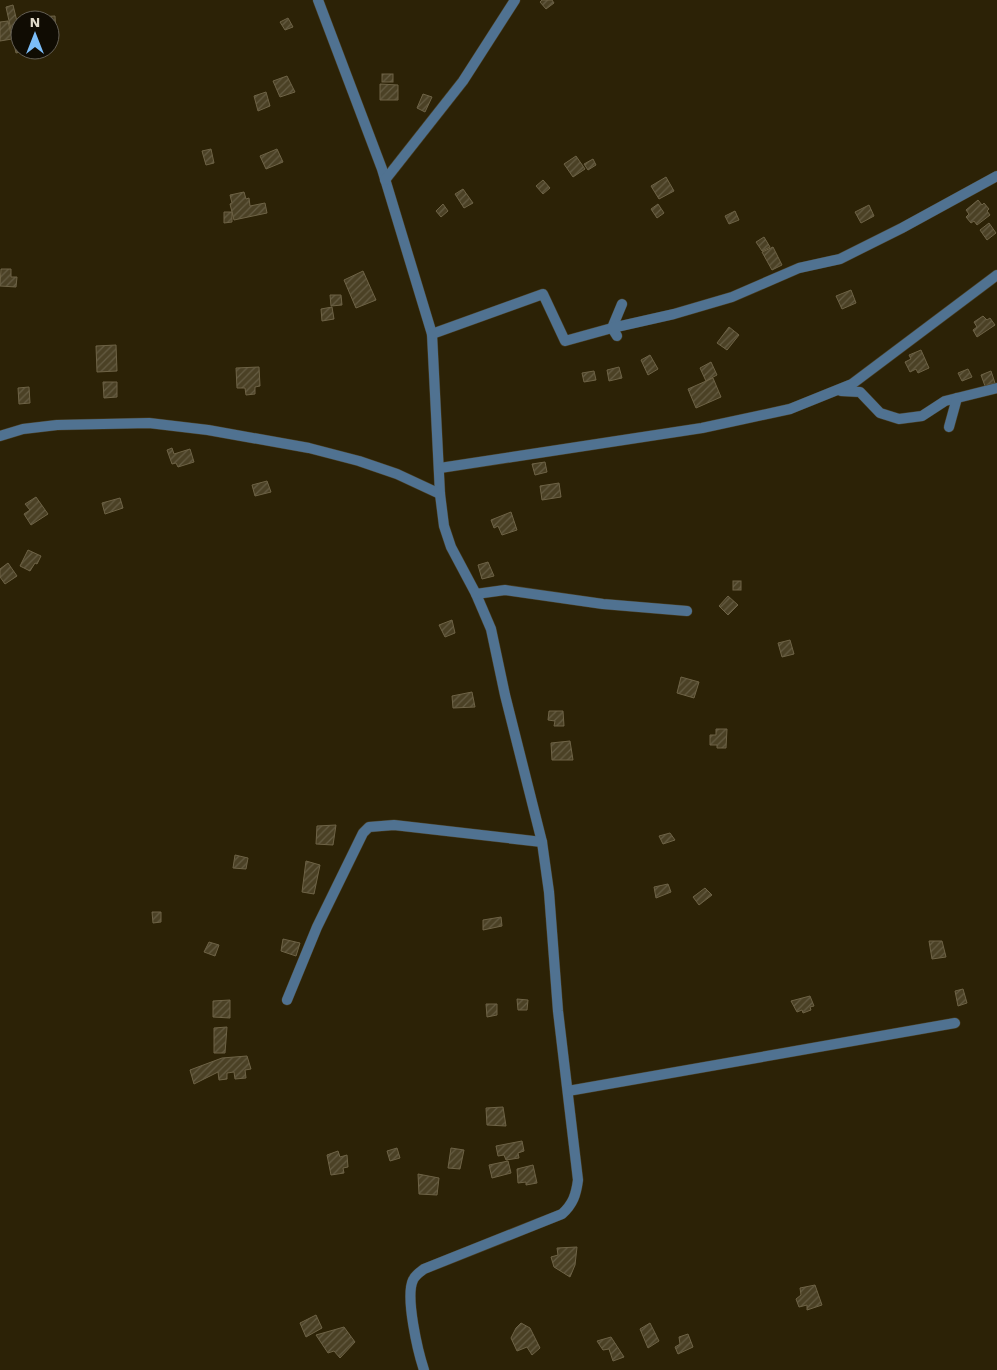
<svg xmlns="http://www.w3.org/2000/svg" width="997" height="1370" font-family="'Work Sans',sans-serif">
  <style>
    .building { fill: url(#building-hatch); stroke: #6e6346 }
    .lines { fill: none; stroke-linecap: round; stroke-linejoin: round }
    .street-casing { stroke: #493f25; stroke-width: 11 }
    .street { stroke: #507291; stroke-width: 10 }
  </style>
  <defs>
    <pattern id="building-hatch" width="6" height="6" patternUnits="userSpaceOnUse" patternTransform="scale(1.25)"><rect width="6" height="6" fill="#4b4125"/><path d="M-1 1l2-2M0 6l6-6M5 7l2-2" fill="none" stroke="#655c43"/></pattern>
  </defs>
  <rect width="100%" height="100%" fill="#2c2206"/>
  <g class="building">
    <path d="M542,0H552L554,3L546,9L540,2Z"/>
    <path d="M13,5L20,34V50L24,51L16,53L6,7Z"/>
    <path d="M55,16L56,34H50V20H34V17Z"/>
    <path d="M288,18L293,27L285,30L280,22Z"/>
    <path d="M8,21L12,39L0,41V22Z"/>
    <rect x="382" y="74" width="11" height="8"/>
    <path d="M287,76L295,92L280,97L273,81Z"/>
    <path d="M380,84L398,85V100H380Z"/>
    <path d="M266,92L270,106L258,111L254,96Z"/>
    <path d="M423,94L432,97L425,112L417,108Z"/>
    <path d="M211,149L214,163L206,165L202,151Z"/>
    <path d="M277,149L283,162L266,169L260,156Z"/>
    <path d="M576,156L585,169L573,177L564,164Z"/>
    <path d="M593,159L596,165L588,170L584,164Z"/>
    <path d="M666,177L674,191L659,199L651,186Z"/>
    <path d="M543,180L550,188L543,194L536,186Z"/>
    <path d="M463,189L473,203L464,208L455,194Z"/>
    <path d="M244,192L246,199L249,198L250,206L265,203L267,213L234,220L230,204L232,203L230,195Z"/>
    <path d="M978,200L982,205L984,203L989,209L987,211L990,215L977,225L974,221L971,223L966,217L969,214L966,210Z"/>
    <path d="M443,204L448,211L441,217L436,211Z"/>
    <path d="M658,204L664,213L657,218L651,209Z"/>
    <path d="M869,205L874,216L861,223L855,212Z"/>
    <path d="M735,211L739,220L729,224L725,216Z"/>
    <path d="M224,212H232V222L224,223Z"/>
    <path d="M989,223L996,233L987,240L980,230Z"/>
    <path d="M764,237L770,247L762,251L756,242Z"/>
    <path d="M773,247L782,265L772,270L762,252Z"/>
    <path d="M1,269H11V277H17L16,287L0,286Z"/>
    <path d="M363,271L376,300L356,308L344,280Z"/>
    <path d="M851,290L856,303L842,309L836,296Z"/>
    <path d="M330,295H341L342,305L331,306Z"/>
    <path d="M332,307L334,319L322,321L321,309Z"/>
    <path d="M983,316L987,320L990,318L995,325L977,337L973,330L977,327L974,322Z"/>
    <path d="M729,327L739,335L727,350L717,343Z"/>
    <path d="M116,345L117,371L97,372L96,346Z"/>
    <path d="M921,350L929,368L918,373L916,369L910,372L905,362L911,359L909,355Z"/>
    <path d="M650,355L658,369L648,375L641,360Z"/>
    <path d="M711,362L717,375L706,381L700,368Z"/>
    <path d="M259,367L260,386L255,387V394L246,395L245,388H237L236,368Z"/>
    <path d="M619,367L622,378L609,381L607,370Z"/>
    <path d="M968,369L972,377L962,381L958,373Z"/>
    <path d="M594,371L596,380L584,382L582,373Z"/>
    <path d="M991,371L995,383L985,386L981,375Z"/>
    <path d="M713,378L721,397L696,408L688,389Z"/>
    <path d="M103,382H117V397L104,398Z"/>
    <path d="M29,387L30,403L19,404L18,388Z"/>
    <path d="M172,448L174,454L190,449L194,462L178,467L176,463L172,464L167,450Z"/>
    <path d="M545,462L547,472L535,475L532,464Z"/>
    <path d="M267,481L271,492L255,496L252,485Z"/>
    <path d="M559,483L561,497L542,500L540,486Z"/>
    <path d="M36,497L48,514L31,525L24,514L30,510L25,504Z"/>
    <path d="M120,498L123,508L105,514L102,503Z"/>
    <path d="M511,512L517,530L502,535L498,526L494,528L491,520Z"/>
    <path d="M28,550L41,556L37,564L35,563L30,571L20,566Z"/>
    <path d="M488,562L494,576L482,579L478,565Z"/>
    <path d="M8,563L17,576L5,584L0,577V569Z"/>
    <rect x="733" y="581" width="8" height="9"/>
    <path d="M728,596L738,605L728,615L719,606Z"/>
    <path d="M452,620L455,633L445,637L439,625Z"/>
    <path d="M790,640L794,654L782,657L778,643Z"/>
    <path d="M681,677L699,682L694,698L677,693Z"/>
    <path d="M472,692L475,707L453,708L452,696Z"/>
    <path d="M549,711H563L564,726H554L555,721L548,720Z"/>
    <path d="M716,729H727L726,748H717V745H710V735H716Z"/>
    <path d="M570,741L573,760H552L551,743Z"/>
    <path d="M336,825L333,845L316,844L317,826Z"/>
    <path d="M670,833L675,840L663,844L659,836Z"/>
    <path d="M235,855L248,858L246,869L233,868Z"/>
    <path d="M306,861L320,865L314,894L302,892Z"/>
    <path d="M668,884L671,892L656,898L654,887Z"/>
    <path d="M705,888L712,895L699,905L693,897Z"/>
    <path d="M152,912H161V922L153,923Z"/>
    <path d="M501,917L502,926L483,930V920Z"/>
    <path d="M283,939L300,943L296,956L281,951Z"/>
    <path d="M929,941H942L946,957L932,959Z"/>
    <path d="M209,942L219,945L215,956L204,952Z"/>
    <path d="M963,989L967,1003L958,1006L955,991Z"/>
    <path d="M810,996L814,1006L810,1007L811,1010L803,1013L802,1010L797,1012L791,1001Z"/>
    <path d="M517,999L528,1000L527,1010H518Z"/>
    <path d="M230,1000V1018L213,1017V1001Z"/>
    <path d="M486,1004H497V1015L487,1017Z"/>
    <path d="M227,1027L225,1053H214V1028Z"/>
    <path d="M247,1056L251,1069L245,1070L246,1078L235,1079L234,1072L227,1073V1079L219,1080L218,1072L194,1084L190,1070L222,1058Z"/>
    <path d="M503,1107L506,1126L487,1125L486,1108Z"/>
    <path d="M522,1141L524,1151L518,1153L519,1158L506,1160L504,1155L498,1156L496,1146Z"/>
    <path d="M397,1148L400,1158L390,1161L387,1151Z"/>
    <path d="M451,1148L464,1150L460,1169L448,1168Z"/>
    <path d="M338,1151L340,1157L347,1155L348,1167L343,1168L344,1173L331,1175L327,1155Z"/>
    <path d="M508,1161L511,1173L492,1178L489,1165Z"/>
    <path d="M533,1165L537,1183L526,1185V1182L518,1183L517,1169Z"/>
    <path d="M418,1174L439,1178L437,1195L419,1194Z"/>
    <path d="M577,1247L575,1265L570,1277L554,1267L551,1257L558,1255L557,1248Z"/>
    <path d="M815,1285L822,1305L807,1310V1305L799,1307L796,1299L801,1295L800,1288Z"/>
    <path d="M316,1315L322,1328L306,1337L300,1323Z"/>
    <path d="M521,1323L530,1328L540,1348L532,1355L527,1347L517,1351L511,1338L516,1328Z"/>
    <path d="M650,1323L659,1341L648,1348L640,1329Z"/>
    <path d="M344,1327L355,1342L340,1358L334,1351L328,1353L316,1335Z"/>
    <path d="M688,1334L693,1347L678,1354L675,1347L680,1344L679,1337Z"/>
    <path d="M611,1337L624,1357L613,1361L609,1349L603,1350L597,1341Z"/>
  </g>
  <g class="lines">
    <g class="street-casing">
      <g id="street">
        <path d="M318,0L382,169L432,334L440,494L444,526L451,547L476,594L491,629L505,695L542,842L549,892L558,1011L578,1180C576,1195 573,1204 562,1214L424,1269C420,1272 415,1275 413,1280C405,1297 418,1352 424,1370"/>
        <path d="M385,180L463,81L515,0"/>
        <path d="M432,334L543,294L565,341L612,328L622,304"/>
        <path d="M617,336L612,328L674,314L732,297L799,268L840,259L902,228L997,176"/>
        <path d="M841,391L860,392L880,413L899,419L922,416L945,401L997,388"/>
        <path d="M949,427L957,398"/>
        <path d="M0,436L23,429L57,425L149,423L208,430L309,448L359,461L397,474L440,494"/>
        <path d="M440,468L702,428L790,409L852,384L997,275"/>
        <path d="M476,594L505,590L603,604L687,611"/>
        <path d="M287,1000L317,927L363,833L369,827L394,825L542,842"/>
        <path d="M568,1091L955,1023"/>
      </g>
    </g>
    <use href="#street" class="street"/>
  </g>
  <g transform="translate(35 35)"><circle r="24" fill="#100c03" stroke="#635e53"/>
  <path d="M0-4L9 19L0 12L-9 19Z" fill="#7cbef9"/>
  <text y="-8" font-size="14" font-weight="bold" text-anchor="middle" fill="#e0daca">N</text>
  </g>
</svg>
